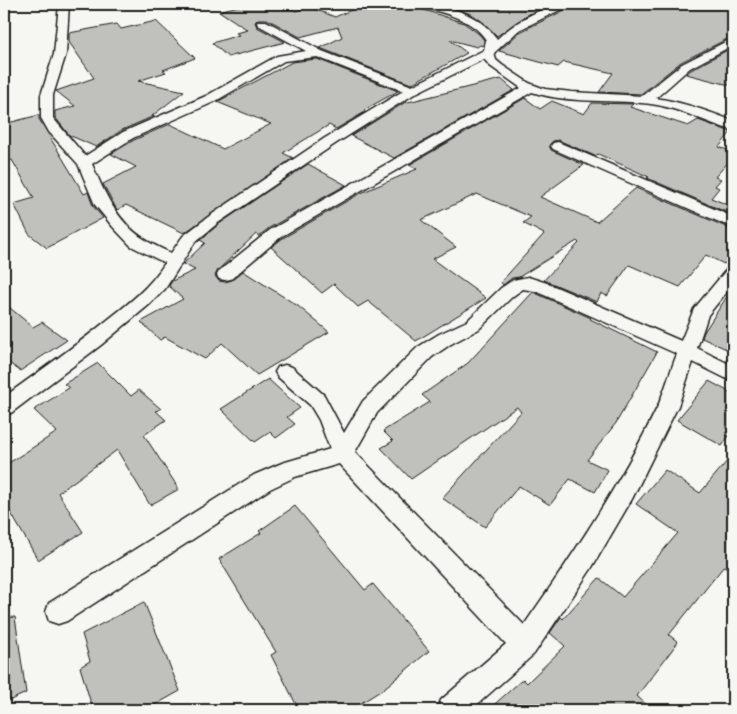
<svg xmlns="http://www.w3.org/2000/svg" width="737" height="714" font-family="'Comic Neue',sans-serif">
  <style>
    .building { fill: #c0c0bd; stroke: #1c1c1c }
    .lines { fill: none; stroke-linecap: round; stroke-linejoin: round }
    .street-casing { stroke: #1c1c1c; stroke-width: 3 }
    .street { fill: #f6f6f2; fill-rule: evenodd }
  </style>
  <rect width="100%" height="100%" fill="#f6f6f2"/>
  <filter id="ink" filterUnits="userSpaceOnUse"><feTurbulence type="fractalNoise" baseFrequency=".02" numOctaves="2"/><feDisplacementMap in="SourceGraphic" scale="10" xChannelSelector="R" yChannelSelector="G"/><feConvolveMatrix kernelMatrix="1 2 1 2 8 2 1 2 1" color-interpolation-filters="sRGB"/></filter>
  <g filter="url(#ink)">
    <g class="building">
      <path d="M246,4H282L296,11L307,6L335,17L365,4H416L418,8L464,23L479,34L484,40L483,46L480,45L477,47L450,40L467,53L411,84L320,48L342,37L338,27L300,37L267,19H258L255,22L257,27L285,42L228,57L212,43L239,35L236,33L248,30L219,11Z"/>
      <path d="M438,4H556L529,14L497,36L483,22L473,15L452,7Z"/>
      <path d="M571,4H719L733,8V36L681,62L641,94L599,92L613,73L564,62L558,67L499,51L520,32L569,8Z"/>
      <path d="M156,21L195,58L163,70L166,72L138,81L184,91L152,116H154L122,130L96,147L69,135L55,117V111L75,106L56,91L94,78L69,42V33L117,24L121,29Z"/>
      <path d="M733,47V86L686,74L691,70Z"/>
      <path d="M317,59L398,91L364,110L365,112L336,129L329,125L283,153L293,158L184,233L126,205L117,210L103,184L136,167L111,154L134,140L170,124L223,149L271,124L217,102L292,62Z"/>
      <path d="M501,79L514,90L394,158L351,136L404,103Z"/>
      <path d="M525,98L540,109L552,101L584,114L592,103L633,104L630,107L688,126L698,120L731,132L719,147L733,152V157L715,177L721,179L715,186L719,188L711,198L733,207V215L647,178L649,177L598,154L595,156L558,140L553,141L549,145L551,150L584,165L540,197L597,222L636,188L733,230V256L724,264L706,255L680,287L629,265L607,296L601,293L597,302L544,280L579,243L577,241L519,277L512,278L503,285L501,282L544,234L523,223L531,217L477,194L421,220L456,247L432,259L486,298L416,341L368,301L358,307L334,284L322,293L271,247L283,238L361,193L417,169L409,165Z"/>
      <path d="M39,115V119L84,194L88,192L93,206L103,218L47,248L29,234L14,204L34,198L12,160L4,162V124Z"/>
      <path d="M308,164L346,185L269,228L259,236L256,234L218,270L215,276L219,281L225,282L232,280L243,271L298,306L329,332L257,375L222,343L205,359L165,337L160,340L141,322L183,299L169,286L172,281L195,270L183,264L205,243L200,240L219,224Z"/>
      <path d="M733,287V352L702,338L704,332Z"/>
      <path d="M533,292L591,318L590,319L657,352L616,423L587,460L608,470L595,492L570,479L550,505L519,486L485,527L442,498L521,412L517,407L411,479L381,448L393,441L383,431L430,402L422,395L468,363Z"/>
      <path d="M4,303L33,327L42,322L67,340L20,371L4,359Z"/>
      <path d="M98,363L131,396L139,390L161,409L156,411L166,420L144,435L179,489L150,505L117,450L58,493L83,532L38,560L4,501V466L57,432L34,410L69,388L64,384Z"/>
      <path d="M268,379L300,408L287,417L295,424L276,438L270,432L255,442L221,409Z"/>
      <path d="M709,381L733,394V430L722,446L677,420Z"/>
      <path d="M733,454V572L724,566L669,635L678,642L637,696L652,710H488L523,679L527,683L565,646L550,633L561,617L563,619L599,578L623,597L678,533L636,504L665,470L700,493Z"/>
      <path d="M295,506L365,590L373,584L429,651L382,690L350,710H299L271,655L276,652L219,559L261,533L259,531Z"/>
      <path d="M144,602L180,691L146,710H93L80,667L90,661L82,634Z"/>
      <path d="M15,617L26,693L4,703V618Z"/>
    </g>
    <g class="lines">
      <g class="street-casing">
        <g id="street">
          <path d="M59,4H69L66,54L53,95V118L85,156L123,132L206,96L277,56L306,51L258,25L257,23L258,21H266L322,51L412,86L484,50L486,40C472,18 443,13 419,6L418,4C447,4 480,14 497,39C515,22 544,4 569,4L568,6L519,30L494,53L496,60L502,65L529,83L545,89L572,92L642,96L682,64L733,38V45L690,68L656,98C682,102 708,111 733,121V130C708,124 685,110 657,105C615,98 572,105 532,92L282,236L231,279L225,280L219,279L217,275L219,271L270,230L521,88L490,66L484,59L416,93L335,144L218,223L195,242L165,289L150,304L101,345L11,413L4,415V397C38,372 73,348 105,322C128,304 149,288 165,263L131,246L113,227L95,205L78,164L49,132L41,118V95L54,54ZM317,57L403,91L325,138L208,217L183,236L171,253C162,249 153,245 144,239C117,222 104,192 92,164L133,138L214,102L284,61Z"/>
          <path d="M558,142L733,217V228L553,149L551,146L553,143Z"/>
          <path d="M733,268V284L708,315L697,348L733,366V382L693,362L678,406L632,499L591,569L534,654L471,710H437L441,700L506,644L339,464L295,477L270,489L67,621L58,624L49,621L46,612L49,603L254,475L282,463L330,449L319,420L310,405L278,377L275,372L278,367L285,365L292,367L324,395L344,433L363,401L418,347L439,334L467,321L501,288L513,280L528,277L547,283L681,341L694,309L727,269ZM523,289L535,291L677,354C670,371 665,391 657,408C620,485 573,555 524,625L355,452L377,413L432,357L451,344L479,329L513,296Z"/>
        </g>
      </g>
      <use href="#street" class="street"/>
    </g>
  </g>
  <rect width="737" height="714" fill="none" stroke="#f6f6f2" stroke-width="20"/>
  <rect x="10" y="10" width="717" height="694" fill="none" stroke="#1c1c1c" stroke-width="2" filter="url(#ink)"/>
</svg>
